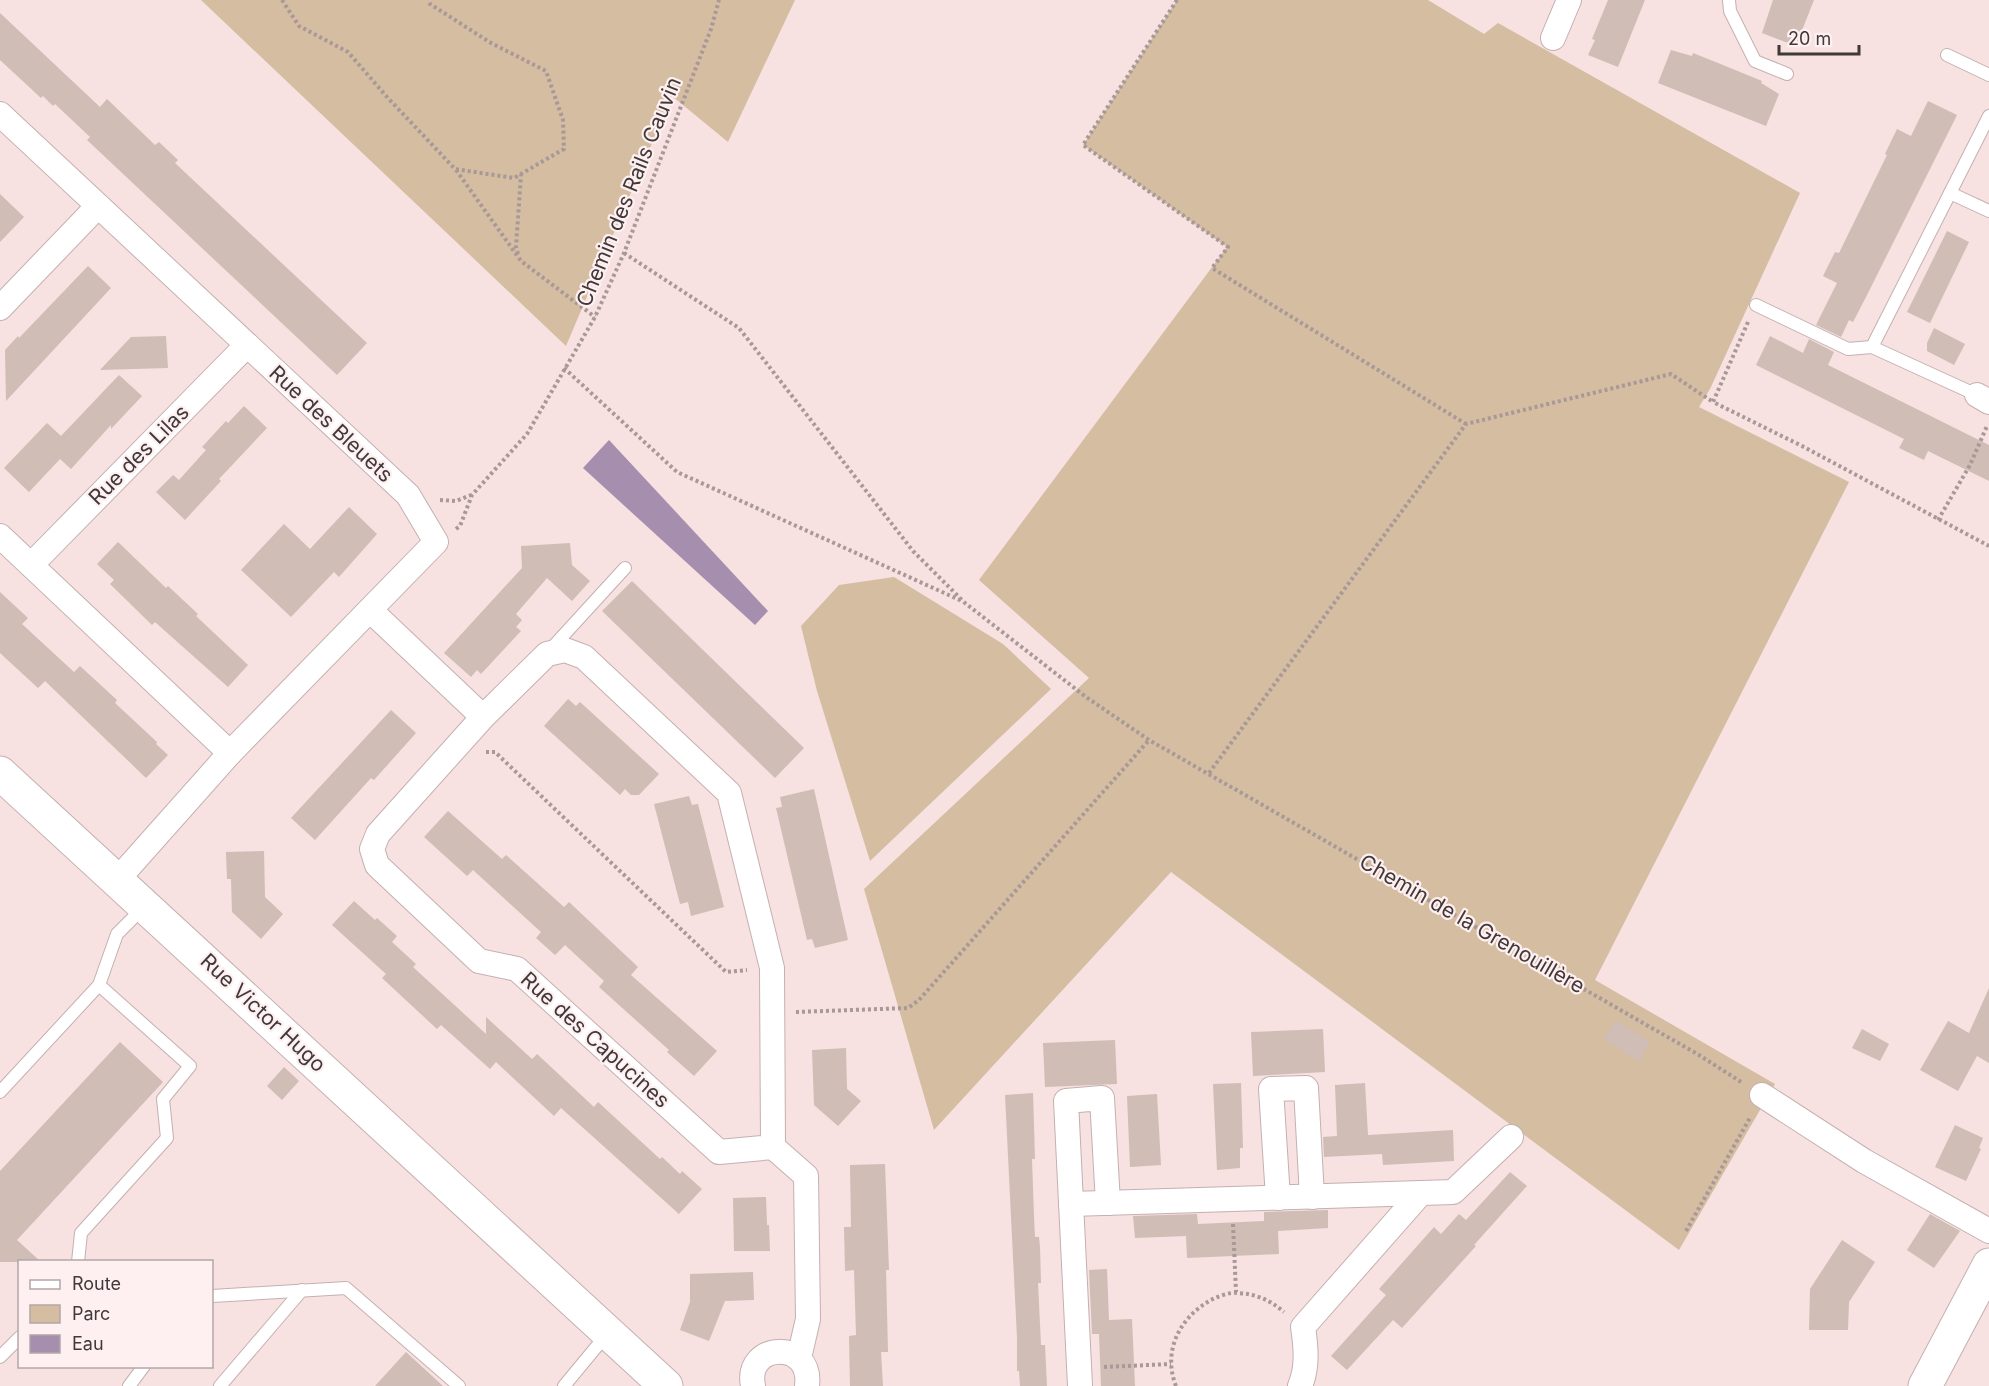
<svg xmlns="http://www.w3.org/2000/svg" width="1989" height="1386" font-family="Inter,sans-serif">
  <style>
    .green { fill: #d4bda1 }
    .water { fill: #a58eae }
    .building { fill: #d0bdb5 }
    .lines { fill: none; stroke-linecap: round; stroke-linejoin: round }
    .lane-casing { stroke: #c5b0b1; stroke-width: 14 }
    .street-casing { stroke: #c5b0b1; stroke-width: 26 }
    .secondary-casing { stroke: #c5b0b1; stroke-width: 35 }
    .path { stroke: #a89898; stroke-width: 4; stroke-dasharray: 3 3; stroke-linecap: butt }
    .lane { stroke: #fff; stroke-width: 12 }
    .street { stroke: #fff; stroke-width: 24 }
    .secondary { stroke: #fff; stroke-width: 33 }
    .labels { text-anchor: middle; stroke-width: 4.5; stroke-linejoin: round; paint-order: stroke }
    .street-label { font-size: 21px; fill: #413939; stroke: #fef0f1 }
  </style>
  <rect width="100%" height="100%" fill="#f7e1e1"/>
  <g class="green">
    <path d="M201,0H795L728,142L672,96L566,346Z"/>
    <path d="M1177,0H1428L1484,34L1498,23L1800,193L1710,389L1699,407L1849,482L1595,980L1775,1084L1679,1250L1171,872L934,1130L864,889L1089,678L979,580L1227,247L1083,145Z"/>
    <path d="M894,577L1003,644L1051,689L870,861L817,691L801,626L839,585Z"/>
  </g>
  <path class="water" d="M609,440L768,611L755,625L583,468Z"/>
  <g class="building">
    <path d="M1608,0H1645L1618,67L1588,55L1595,40L1592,39Z"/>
    <path d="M1773,0H1814L1797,43H1788L1762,33Z"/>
    <path d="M0,13L100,107L107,99L155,145L159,142L178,160L175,163L367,343L337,375L87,140L90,137L55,104L53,106L43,96L41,98L0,60Z"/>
    <path d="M1671,50L1692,56L1693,53L1723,65L1762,81L1761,83L1779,94L1766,126L1658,83Z"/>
    <path d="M1928,101L1957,115L1866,297L1853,322L1849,320L1841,337L1816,325L1837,283L1823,276L1835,252L1839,253L1887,155L1885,154L1897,129L1911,136Z"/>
    <path d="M0,194L24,217L0,242Z"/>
    <path d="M1947,231L1969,242L1930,323L1907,312Z"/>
    <path d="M88,266L111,288L6,401L5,350L18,336L19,338Z"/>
    <path d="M1934,328L1965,344L1954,365L1927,351V343Z"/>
    <path d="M166,336L168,368L100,370L131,337Z"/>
    <path d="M1770,336L1803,353L1809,339L1834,352L1828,365L1989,445V481L1928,451L1924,460L1899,448L1904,439L1756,365Z"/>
    <path d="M119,375L142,396L111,429V425L71,469L60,459L29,492L4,468L47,423L61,436Z"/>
    <path d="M244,406L267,428L219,479L221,481L185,520L156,492L173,475L179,480L206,450L202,447L226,421L228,423Z"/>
    <path d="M349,507L377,534L339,577L334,572L291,617L241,570L284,524L310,549Z"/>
    <path d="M118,542L166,588L168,586L198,614L196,616L248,665L228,687L155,622L152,625L110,584L114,580L97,564Z"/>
    <path d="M570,543L572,565L590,581L572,601L547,578L516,614L522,620L516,627L521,631L481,674L477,670L471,677L444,653L522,568L521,546Z"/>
    <path d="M632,581L804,748L775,778L602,611Z"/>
    <path d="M0,592L28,618L22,624L74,672L80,666L117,700L115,703L157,742L156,744L168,755L146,778L45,681L38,688L0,653Z"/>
    <path d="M568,699L576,706L580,702L659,774L639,795H631L625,789L620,795L544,726Z"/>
    <path d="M391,710L416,733L374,780L371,778L315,840L291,818Z"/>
    <path d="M814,789L848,940L815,948L812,939L807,940L776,808L782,807L780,797Z"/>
    <path d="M689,796L692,805L698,804L724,907L691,916L688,902L680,904L654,804Z"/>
    <path d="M448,811L502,859L506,855L564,907L569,902L638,967L631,975L717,1051L694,1076L667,1052L669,1050L599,987L604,981L565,945L555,955L536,938L541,932L473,870L467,876L424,837Z"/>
    <path d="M264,851L265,897L283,914L261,939L232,912L231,879H227L226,852Z"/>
    <path d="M354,901L375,920L377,918L397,936L392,942L416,964L413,967L486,1034V1017L532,1059L537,1054L594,1107L598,1102L660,1159L662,1157L680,1174L682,1171L702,1189L679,1214L561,1108L554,1116L496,1062L490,1069L441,1025L437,1029L382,978L386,974L332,925Z"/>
    <path d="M1989,988V1063L1977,1056L1958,1091L1920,1070L1948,1021L1969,1033Z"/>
    <path d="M1616,1020L1650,1042L1639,1061L1604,1039Z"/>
    <path d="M1323,1029L1325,1072L1253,1076L1251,1032Z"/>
    <path d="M1862,1029L1889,1044L1880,1061L1852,1048Z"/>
    <path d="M1115,1040L1117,1084L1045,1087L1043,1043Z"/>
    <path d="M120,1042L163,1082L17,1240L41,1262H0V1171Z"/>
    <path d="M846,1048L847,1089L861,1101L838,1126L814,1105L812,1050Z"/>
    <path d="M284,1067L299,1081L282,1100L267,1086Z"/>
    <path d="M1241,1083L1243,1148H1240V1168L1217,1170L1213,1084Z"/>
    <path d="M1365,1083L1368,1135L1453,1130L1454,1161L1383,1165L1382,1154L1324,1157L1323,1137L1337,1136L1335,1085Z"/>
    <path d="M1033,1093L1035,1159H1032L1034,1217L1035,1237H1039L1040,1247L1041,1283H1038L1041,1345H1045L1047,1386H1020L1019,1371H1017V1338L1005,1095Z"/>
    <path d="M1157,1094L1161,1165L1130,1167L1127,1096Z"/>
    <path d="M1955,1125L1983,1138L1979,1148L1981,1149L1966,1181L1935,1167Z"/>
    <path d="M885,1164L889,1270H886L888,1352H881L883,1386H850L849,1336L856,1335L854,1270L845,1271L844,1227H851L850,1165Z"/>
    <path d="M1510,1172L1527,1186L1474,1245L1476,1246L1402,1328L1393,1320L1347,1370L1331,1356L1386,1295L1379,1289L1434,1227L1441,1234L1459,1214L1466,1220Z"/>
    <path d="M766,1197L767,1225H769L770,1251H734L733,1198Z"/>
    <path d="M1328,1210V1228L1278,1231L1279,1254L1187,1258L1186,1236L1135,1238L1133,1216L1197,1214L1198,1224L1264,1221V1212Z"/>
    <path d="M1930,1214L1960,1231L1934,1268L1907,1250Z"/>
    <path d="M1842,1240L1875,1262L1849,1302L1848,1330H1809L1810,1289Z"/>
    <path d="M1107,1269L1109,1320L1132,1319L1135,1386H1101L1099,1334H1092L1089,1270Z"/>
    <path d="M753,1272L754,1300L725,1301L709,1341L680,1330L690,1302V1274Z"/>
    <path d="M406,1352L443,1386H375Z"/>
  </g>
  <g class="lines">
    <g class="lane-casing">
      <g id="lane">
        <path d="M1729,0L1730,11L1755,61L1787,74"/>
        <path d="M1947,55L1989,75"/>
        <path d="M1950,193L1989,116"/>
        <path d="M1756,305L1848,349L1872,347"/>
        <path d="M1977,395L1872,347L1950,193L1989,211"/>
        <path d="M550,650L625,568"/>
        <path d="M0,1092L99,985L117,934L145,906"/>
        <path d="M78,1262L81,1233L167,1138L163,1099L190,1066L99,985"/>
        <path d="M212,1296L346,1288L459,1386"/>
        <path d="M0,1357L20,1337"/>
        <path d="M129,1386L144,1366"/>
        <path d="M220,1386L302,1290"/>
        <path d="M564,1386L607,1334"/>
      </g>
    </g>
    <g class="street-casing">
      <g id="street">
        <path d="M1553,38L1569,0"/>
        <path d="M0,114L408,495L436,542L230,753L118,879"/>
        <path d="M0,308L98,206"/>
        <path d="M1977,395L1989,402"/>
        <path d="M0,536L230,753"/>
        <path d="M31,565L247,345"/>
        <path d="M370,610L483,717L547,654L565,650L584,657L729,793L772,968L773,1147L719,1152L517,969L479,961L377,865L372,849L378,834L483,717"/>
        <path d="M1762,1095L1864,1161L1989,1231"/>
        <path d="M773,1147L806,1176L808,1319L799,1358"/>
        <path d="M1278,1198L1271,1089L1306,1088L1312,1197"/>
        <path d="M1071,1204L1453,1192L1511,1137"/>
        <path d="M753,1386C744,1342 813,1339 807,1386"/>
        <path d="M1080,1386L1066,1101L1102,1098L1108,1203"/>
        <path d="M1300,1386C1308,1367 1306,1347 1303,1327L1421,1193"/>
      </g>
    </g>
    <g class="secondary-casing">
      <g id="secondary">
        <path d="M0,773L666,1386"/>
        <path d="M1925,1386L1989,1265"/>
      </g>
    </g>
    <g class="path">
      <path d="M282,0L299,26L348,52L387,97L455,169L514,178L564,149L563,120L546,71L491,43L430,4L428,0"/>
      <path d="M1177,0L1083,145L1228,247L1212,268L1466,424"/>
      <path d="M456,170L521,261L595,317"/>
      <path d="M624,253L739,328L913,551L965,603L1086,697L1149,740L1699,1055L1741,1082"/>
      <path d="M518,254L516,247L521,175"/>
      <path d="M1748,322L1713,402L1802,446L1989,546"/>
      <path d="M564,368L677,472L962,601"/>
      <path d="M440,500L456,501L471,495"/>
      <path d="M1938,520L1970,465L1987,426"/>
      <path d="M456,529L460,526L472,495L527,434L595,317L624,253L711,29L719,0"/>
      <path d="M486,752H495L726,972L747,970"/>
      <path d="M1209,773L1466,424L1671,374L1713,402"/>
      <path d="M796,1012L908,1008L919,1000L1149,740"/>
      <path d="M1233,1224L1236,1292"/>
      <path d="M1686,1231L1751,1116"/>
      <path d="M1104,1367L1171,1364"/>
      <path d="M1176,1386C1162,1351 1180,1317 1211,1300C1219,1296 1229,1292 1238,1293C1256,1294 1270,1300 1284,1312"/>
    </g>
    <use href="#lane" class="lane"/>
    <use href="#street" class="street"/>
    <use href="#secondary" class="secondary"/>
  </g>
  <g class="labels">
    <g class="street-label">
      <text transform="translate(629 192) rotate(-68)" y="7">Chemin des Rails Cauvin</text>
      <text transform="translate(331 424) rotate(43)" y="7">Rue des Bleuets</text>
      <text transform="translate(139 455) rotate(-45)" y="7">Rue des Lilas</text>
      <text transform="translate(1472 924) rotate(30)" y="7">Chemin de la Grenouillère</text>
      <text transform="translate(263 1013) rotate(43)" y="7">Rue Victor Hugo</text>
      <text transform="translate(595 1040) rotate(42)" y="7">Rue des Capucines</text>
    </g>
  </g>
  <rect x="18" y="1260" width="195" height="108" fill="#fef0f1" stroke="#b2a7a7" stroke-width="1.5"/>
  <rect x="30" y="1280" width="30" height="9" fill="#ffffff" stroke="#b2a7a7" stroke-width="1.5"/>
  <text x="72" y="1290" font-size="18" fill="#413939">Route</text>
  <rect x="30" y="1305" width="30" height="18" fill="#d4bda1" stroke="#b2a7a7" stroke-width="1.5"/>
  <text x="72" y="1320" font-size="18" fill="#413939">Parc</text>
  <rect x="30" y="1335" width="30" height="18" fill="#a58eae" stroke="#b2a7a7" stroke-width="1.5"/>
  <text x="72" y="1350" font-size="18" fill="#413939">Eau</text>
  <path d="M1779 45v9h80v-9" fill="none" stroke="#413939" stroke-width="3"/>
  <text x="1788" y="45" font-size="18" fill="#413939" stroke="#fef0f1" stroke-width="4.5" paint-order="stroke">20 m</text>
</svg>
